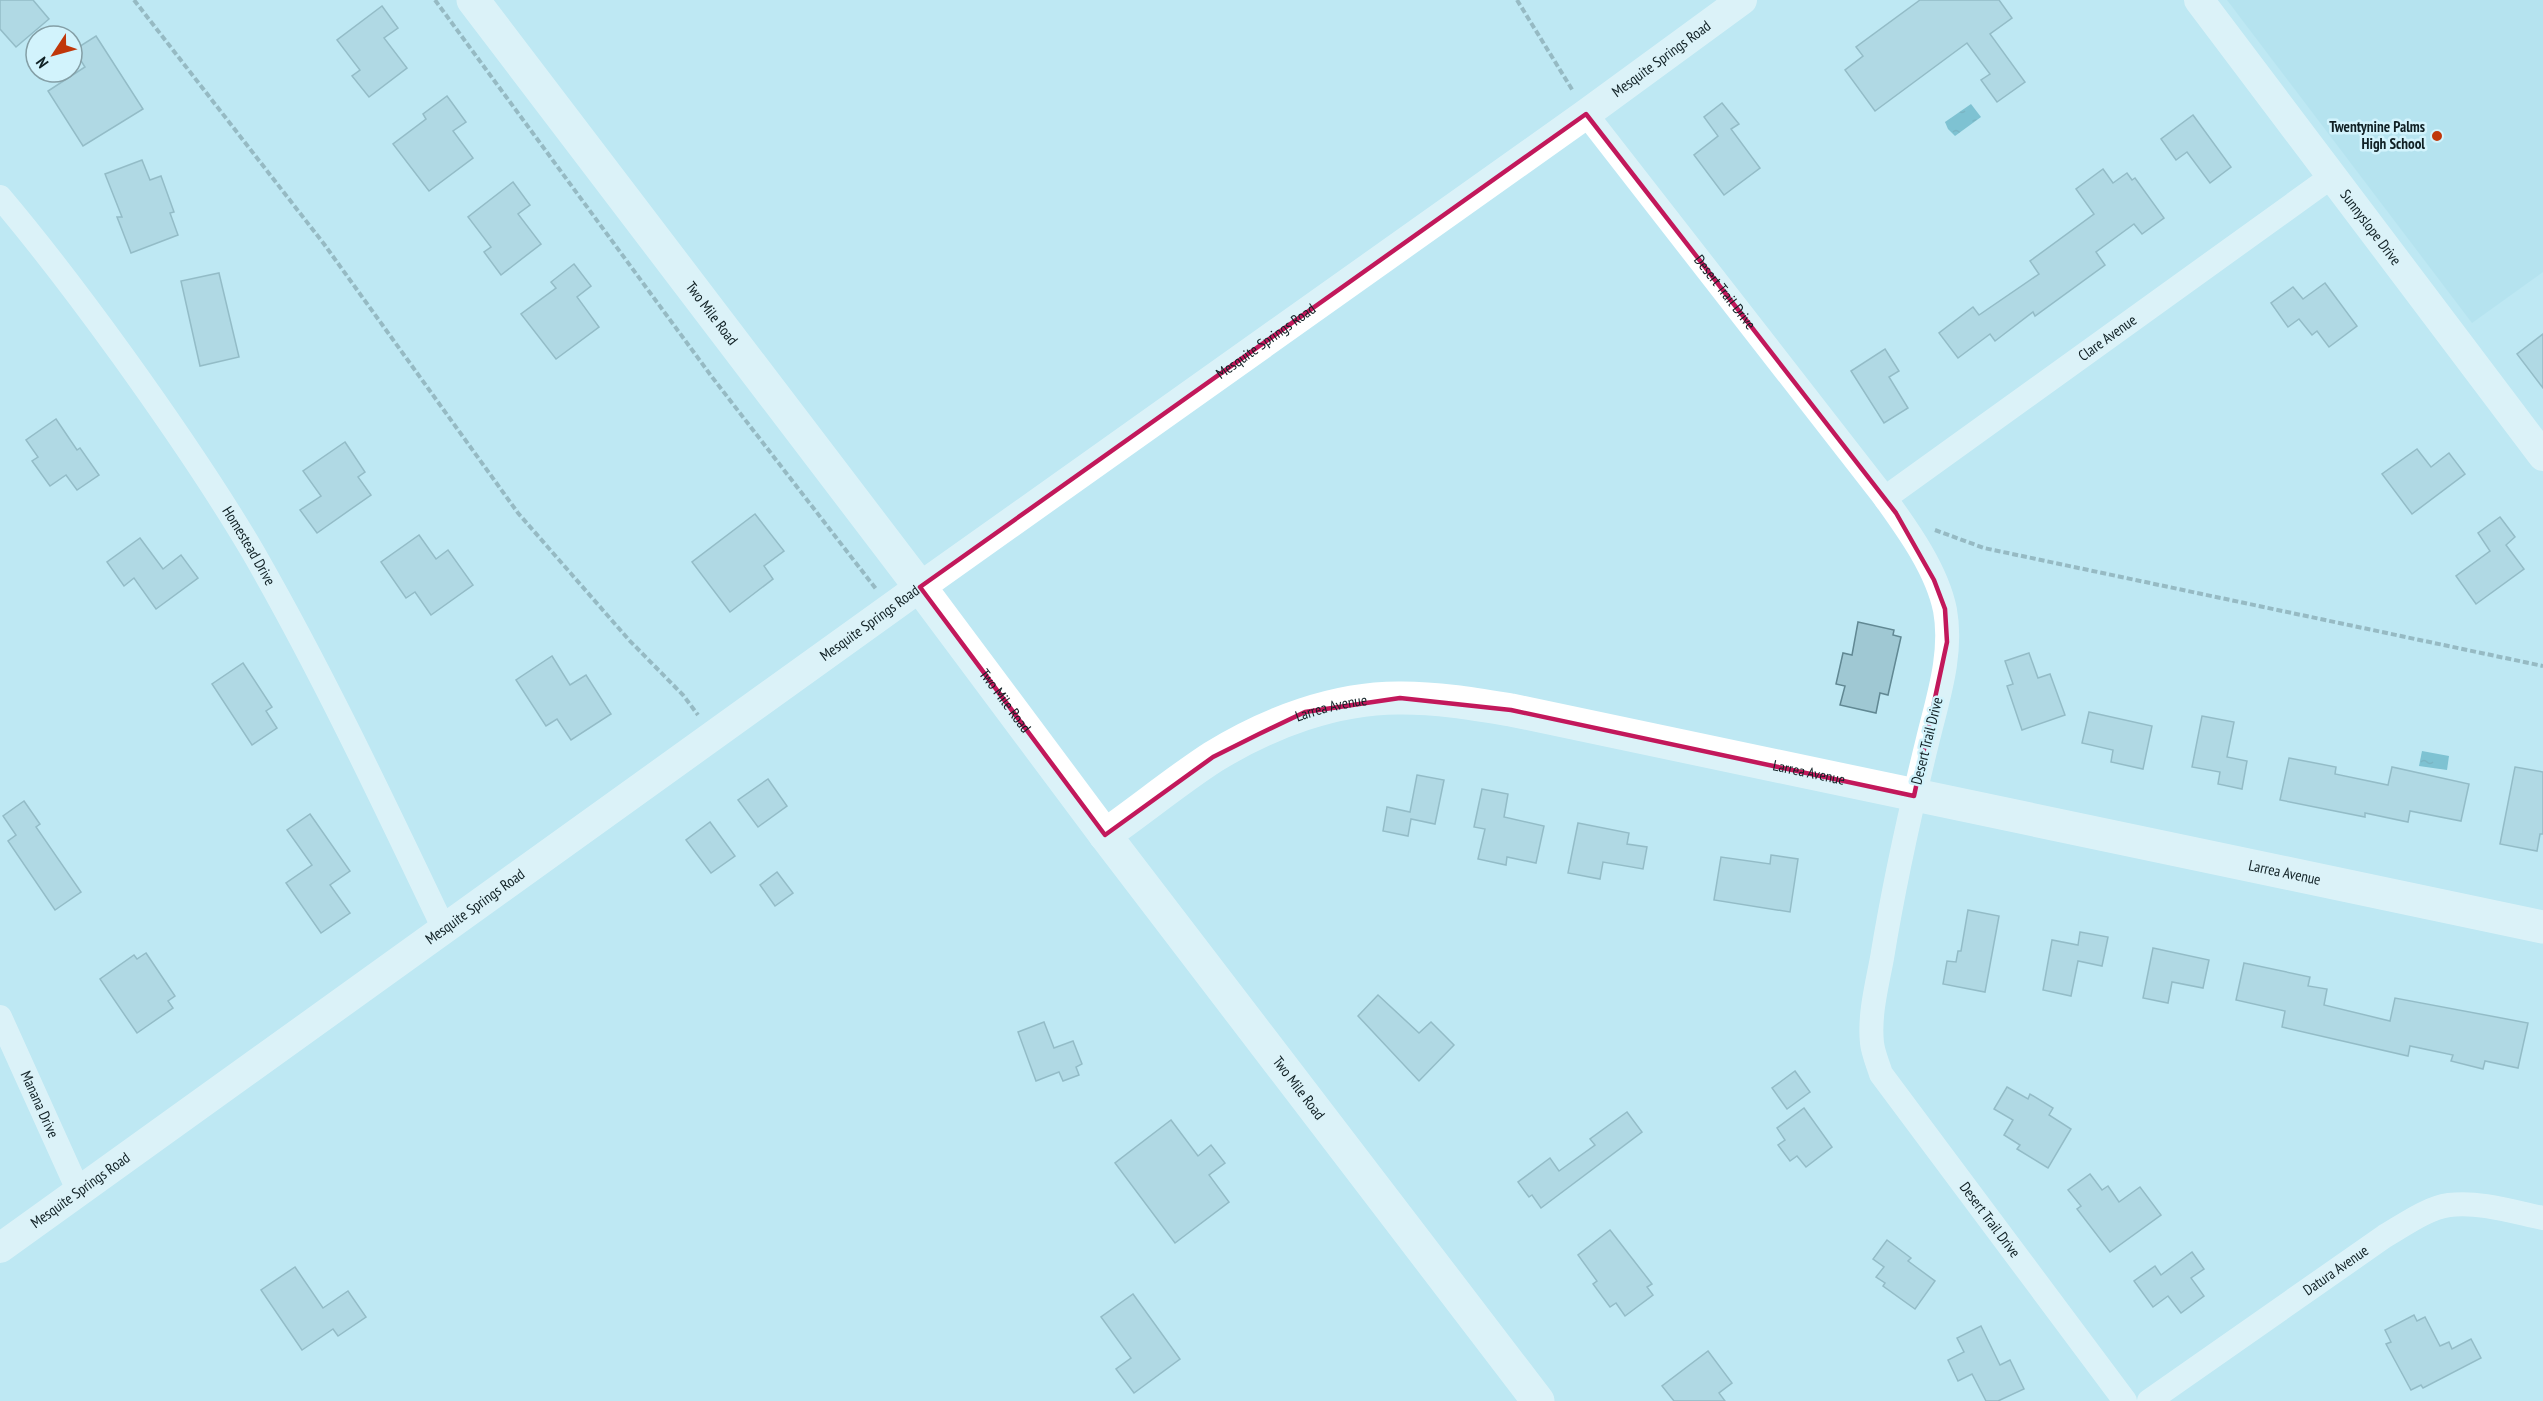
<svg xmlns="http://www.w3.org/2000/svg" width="2543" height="1401" font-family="'PT Sans Narrow',sans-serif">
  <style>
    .built { fill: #abdeec }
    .water { fill: url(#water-ripples) }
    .building { fill: #9fc8d3; stroke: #618893; stroke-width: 1.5 }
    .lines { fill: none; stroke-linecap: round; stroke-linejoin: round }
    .path { stroke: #66838a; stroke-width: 4; stroke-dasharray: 6 3; stroke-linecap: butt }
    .minor { stroke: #fff; stroke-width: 24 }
    .tertiary { stroke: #fff; stroke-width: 30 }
    .secondary { stroke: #fff; stroke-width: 33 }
    .marked { fill: none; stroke: #c2185b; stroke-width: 4.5; stroke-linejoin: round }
    .poi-dot { fill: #c0370a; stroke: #d2f3fc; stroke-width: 2 }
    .labels { text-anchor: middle; stroke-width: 5; stroke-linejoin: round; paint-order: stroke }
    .street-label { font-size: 15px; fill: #102024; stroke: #d2f3fc }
    .poi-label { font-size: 15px; font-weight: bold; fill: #102024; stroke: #d2f3fc; text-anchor: end }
  </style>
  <defs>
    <pattern id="water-ripples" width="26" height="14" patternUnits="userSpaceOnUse" patternTransform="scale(1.5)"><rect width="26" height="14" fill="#3194aa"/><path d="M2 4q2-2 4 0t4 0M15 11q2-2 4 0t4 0" fill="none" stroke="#28788a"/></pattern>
  </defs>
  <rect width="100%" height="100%" fill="#bee8f3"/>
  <path class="built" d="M2227,0H2543V272L2472,323Z"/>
  <g class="water">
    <path d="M1971,104L1981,117L1955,136L1948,129L1945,122Z"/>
    <path d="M2422,751L2449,756L2447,770L2419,766Z"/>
  </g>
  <g class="building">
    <path d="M0,0H33L49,19L16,47L0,29Z"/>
    <path d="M1920,0H1999L2012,18L1990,34L2025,82L1997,102L1981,80L1990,74L1967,43L1875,111L1845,70L1863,56L1856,47Z"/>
    <path d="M382,6L398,28L384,38L407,68L369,97L352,76L360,70L337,40Z"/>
    <path d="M96,36L143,109L83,146L48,91L85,67L74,50Z"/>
    <path d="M447,96L466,122L453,131L473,158L429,191L393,144L426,119L423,114Z"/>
    <path d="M1722,103L1739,124L1731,129L1760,168L1724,195L1694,155L1718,136L1704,117Z"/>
    <path d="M2193,115L2231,167L2210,183L2187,152L2176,160L2161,139Z"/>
    <path d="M142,160L150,180L161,176L174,212L170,213L178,235L131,253L117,217H122L105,174Z"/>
    <path d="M2103,169L2113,183L2127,173L2132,180L2135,178L2164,218L2142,234L2134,224L2096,252L2105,265L2035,316L2033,312L1995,341L1990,334L1958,358L1939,333L1973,307L1979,315L2039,274L2030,261L2094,214L2076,189Z"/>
    <path d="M513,182L530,205L518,214L541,244L501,275L484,252L491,247L468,217Z"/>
    <path d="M574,264L591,286L577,297L599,327L556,359L521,314L556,288L551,282Z"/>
    <path d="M219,273L239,357L200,366L181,281Z"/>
    <path d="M2325,283L2357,326L2329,347L2317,331L2312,335L2299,319L2288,327L2271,303L2293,287L2303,299Z"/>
    <path d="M2543,334V388L2517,354Z"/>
    <path d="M1885,349L1899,371L1889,377L1908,408L1884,423L1851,371Z"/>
    <path d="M56,419L77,450L80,448L99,475L77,490L66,475L50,486L32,461L38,457L26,440Z"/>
    <path d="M345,442L365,472L358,477L371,495L317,533L300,510L321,496L303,471Z"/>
    <path d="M2417,449L2431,467L2449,453L2465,474L2412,514L2382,474Z"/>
    <path d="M755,514L784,551L764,566L773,579L730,612L692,562Z"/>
    <path d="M2500,517L2515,537L2506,545L2524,569L2476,604L2456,576L2490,551L2478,533Z"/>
    <path d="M419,535L436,559L448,550L473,585L431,615L415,592L406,598L381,562Z"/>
    <path d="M140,538L163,569L181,555L198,578L156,609L134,578L124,586L107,562Z"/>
    <path d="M1858,622L1894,630L1893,635L1901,637L1888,695L1880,693L1876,713L1840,705L1845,686L1836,684L1843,653L1852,655Z"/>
    <path d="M2029,653L2038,678L2050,674L2065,715L2022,730L2007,686L2013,684L2005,661Z"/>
    <path d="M552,656L570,685L586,675L611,714L571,740L557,719L546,726L516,680Z"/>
    <path d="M243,663L272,707L266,711L277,728L252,745L212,684Z"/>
    <path d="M2089,712L2152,726L2143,769L2111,762L2113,750L2082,743Z"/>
    <path d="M2202,716L2234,722L2227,757L2247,761L2242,789L2218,784L2220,772L2192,767Z"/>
    <path d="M2289,758L2336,767L2335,774L2388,785L2392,767L2469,784L2461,821L2410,811L2408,822L2365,813V817L2280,800Z"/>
    <path d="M2515,767L2543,772V834H2540L2537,851L2500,844Z"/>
    <path d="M1417,775L1444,780L1435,824L1411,819L1408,836L1383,831L1387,807L1410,812Z"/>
    <path d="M768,779L787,806L758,827L738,800Z"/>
    <path d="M1482,789L1508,794L1504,817L1544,826L1536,863L1507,857L1506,865L1478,859L1485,829L1474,827Z"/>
    <path d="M24,801L40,824L36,827L81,892L55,910L8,841L16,835L3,816Z"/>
    <path d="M310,814L350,871L330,885L350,913L321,933L286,883L312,865L287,830Z"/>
    <path d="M710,822L735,856L711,873L686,840Z"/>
    <path d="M1578,823L1629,833L1627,844L1647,847L1643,869L1603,862L1600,879L1568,873Z"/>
    <path d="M1771,855L1798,859L1790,912L1714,900L1721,857L1770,864Z"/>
    <path d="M777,872L793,893L775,906L760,885Z"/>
    <path d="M1968,910L1999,916L1985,992L1943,984L1947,961L1956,962L1958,951H1961Z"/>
    <path d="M2080,932L2108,937L2102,966L2078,961L2071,996L2043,990L2052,940L2078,945Z"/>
    <path d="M2153,948L2209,960L2203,988L2172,982L2168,1003L2143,998Z"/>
    <path d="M146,953L175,996L168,1001L173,1008L137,1033L100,979L134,955L137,959Z"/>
    <path d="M2244,963L2310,977L2308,986L2327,989L2324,1005L2390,1021L2395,998L2528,1023L2518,1068L2485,1061L2483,1069L2451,1061L2453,1055L2410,1046L2408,1056L2282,1027L2285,1011L2236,1000Z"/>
    <path d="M1378,995L1419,1033L1431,1022L1454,1045L1419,1081L1358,1016Z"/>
    <path d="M1044,1022L1054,1048L1073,1041L1082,1064L1076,1067L1079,1075L1063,1081L1059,1072L1036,1081L1018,1032Z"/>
    <path d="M1795,1071L1810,1092L1787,1109L1772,1088Z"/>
    <path d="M2007,1087L2028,1099L2030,1094L2053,1108L2049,1115L2071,1129L2048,1168L2017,1149L2020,1145L2004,1135L2013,1120L1994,1109Z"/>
    <path d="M1804,1108L1832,1147L1806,1167L1797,1156L1790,1161L1778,1145L1785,1140L1777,1128Z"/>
    <path d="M1627,1112L1642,1132L1541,1208L1532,1195L1529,1197L1518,1182L1550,1158L1559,1171L1595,1145L1590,1139Z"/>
    <path d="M1171,1120L1198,1156L1211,1145L1225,1163L1209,1175L1229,1202L1175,1243L1115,1163Z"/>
    <path d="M2090,1174L2102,1190L2108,1186L2119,1202L2140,1187L2161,1215L2110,1252L2077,1209L2081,1206L2068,1190Z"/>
    <path d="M1610,1230L1652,1284L1647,1287L1653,1295L1625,1316L1616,1303L1610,1307L1593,1284L1597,1281L1578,1255Z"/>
    <path d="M1887,1240L1911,1258L1908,1261L1935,1281L1915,1309L1883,1286L1885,1283L1876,1277L1884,1267L1873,1259Z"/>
    <path d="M2192,1252L2204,1269L2191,1278L2204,1296L2181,1313L2168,1296L2153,1307L2134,1281L2155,1266L2161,1275Z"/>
    <path d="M295,1267L323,1308L348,1291L366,1317L338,1336L333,1329L302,1350L261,1290Z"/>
    <path d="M1133,1294L1180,1359L1134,1393L1116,1369L1131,1358L1101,1317Z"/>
    <path d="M2414,1315L2417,1321L2425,1317L2440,1346L2449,1342L2452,1349L2471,1339L2481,1358L2423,1388L2421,1385L2411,1390L2386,1344L2391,1342L2385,1330Z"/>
    <path d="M1981,1326L2000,1365L2010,1360L2024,1389L1998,1401H1986L1972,1374L1958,1381L1948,1360L1964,1352L1957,1338Z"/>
    <path d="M1708,1351L1732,1383L1719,1393L1725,1401H1674L1662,1386Z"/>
  </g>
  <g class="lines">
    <g class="path">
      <path d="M134,0L324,244L518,513L629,640L683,695L698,715"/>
      <path d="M435,0L712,377L876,589"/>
      <path d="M1517,0L1573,91"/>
      <path d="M1935,530L1984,548L2543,666"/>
    </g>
    <g class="minor">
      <path id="s1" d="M1586,114L1885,498C1908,530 1937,570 1945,610C1953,653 1938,698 1928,739C1910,812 1894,884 1882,958C1877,985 1869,1015 1872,1043C1873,1053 1878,1064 1881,1074L2125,1401"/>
      <path id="s2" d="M0,197C43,248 83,301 122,355C168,419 213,484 253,552C323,674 383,801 444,929"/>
      <path id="s3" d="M1885,498L2331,177"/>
      <path id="s4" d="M0,1017L79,1192"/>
      <path id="s5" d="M2149,1401L2385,1236C2404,1225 2427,1208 2449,1205C2479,1201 2514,1212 2543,1218"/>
    </g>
    <g class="tertiary">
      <path id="s6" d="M2199,0L2543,456"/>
      <path id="s7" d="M0,1248L920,587L1586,114L1742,0"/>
    </g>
    <g class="secondary">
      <path id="s8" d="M473,0L920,587L1105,835L1538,1401"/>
      <path id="s9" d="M1105,835C1141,810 1176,781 1213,757C1268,723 1336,697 1402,698C1439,698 1474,704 1511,710L2543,927"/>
    </g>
  </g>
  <path d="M0 0H2543V1401H0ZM1586,114L1896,513L1934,580L1945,609L1947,642L1914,796L1511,710L1400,698L1305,712L1259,734L1213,757L1105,835L920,587Z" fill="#bee8f3" fill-opacity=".55" fill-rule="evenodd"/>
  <path class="marked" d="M1586,114L1896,513L1934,580L1945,609L1947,642L1914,796L1511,710L1400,698L1305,712L1259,734L1213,757L1105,835L920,587Z"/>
  <circle class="poi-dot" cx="2437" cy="136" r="6"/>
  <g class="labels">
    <g class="street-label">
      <text dy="5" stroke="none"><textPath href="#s7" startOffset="2043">Mesquite Springs Road</textPath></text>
      <text dy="5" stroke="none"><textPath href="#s6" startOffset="285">Sunnyslope Drive</textPath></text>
      <text dy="5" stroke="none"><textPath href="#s1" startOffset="226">Desert Trail Drive</textPath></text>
      <text dy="5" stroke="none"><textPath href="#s8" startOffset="394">Two Mile Road</textPath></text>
      <text dy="5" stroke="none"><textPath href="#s3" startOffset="274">Clare Avenue</textPath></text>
      <text dy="5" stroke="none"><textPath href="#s7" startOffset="1557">Mesquite Springs Road</textPath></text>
      <text dy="5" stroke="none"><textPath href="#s2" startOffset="429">Homestead Drive</textPath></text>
      <text dy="5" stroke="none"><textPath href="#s7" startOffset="1071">Mesquite Springs Road</textPath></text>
      <text dy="5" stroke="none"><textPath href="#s8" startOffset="880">Two Mile Road</textPath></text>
      <text dy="5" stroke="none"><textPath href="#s9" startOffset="262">Larrea Avenue</textPath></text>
      <text transform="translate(1927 741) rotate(-76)" y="5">Desert Trail Drive</text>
      <text dy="5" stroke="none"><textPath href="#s9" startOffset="748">Larrea Avenue</textPath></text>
      <text dy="5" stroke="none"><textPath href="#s9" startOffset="1234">Larrea Avenue</textPath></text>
      <text dy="5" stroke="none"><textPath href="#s7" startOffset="585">Mesquite Springs Road</textPath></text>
      <text dy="5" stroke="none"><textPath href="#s8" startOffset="1366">Two Mile Road</textPath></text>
      <text dy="5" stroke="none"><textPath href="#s4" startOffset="96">Manana Drive</textPath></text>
      <text dy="5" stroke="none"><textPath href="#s7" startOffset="99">Mesquite Springs Road</textPath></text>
      <text dy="5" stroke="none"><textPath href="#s1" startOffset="1270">Desert Trail Drive</textPath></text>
      <text dy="5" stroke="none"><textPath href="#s5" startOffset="228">Datura Avenue</textPath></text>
    </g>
    <g class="poi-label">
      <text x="2425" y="132">Twentynine Palms<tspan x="2425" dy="17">High School</tspan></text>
    </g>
  </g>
  <g transform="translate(54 54) rotate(234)"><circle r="28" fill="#d2f3fc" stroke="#849fa6" stroke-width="1.5"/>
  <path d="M0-4.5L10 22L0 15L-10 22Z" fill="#c0370a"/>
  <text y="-9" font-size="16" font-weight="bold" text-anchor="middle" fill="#102024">N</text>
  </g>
</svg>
